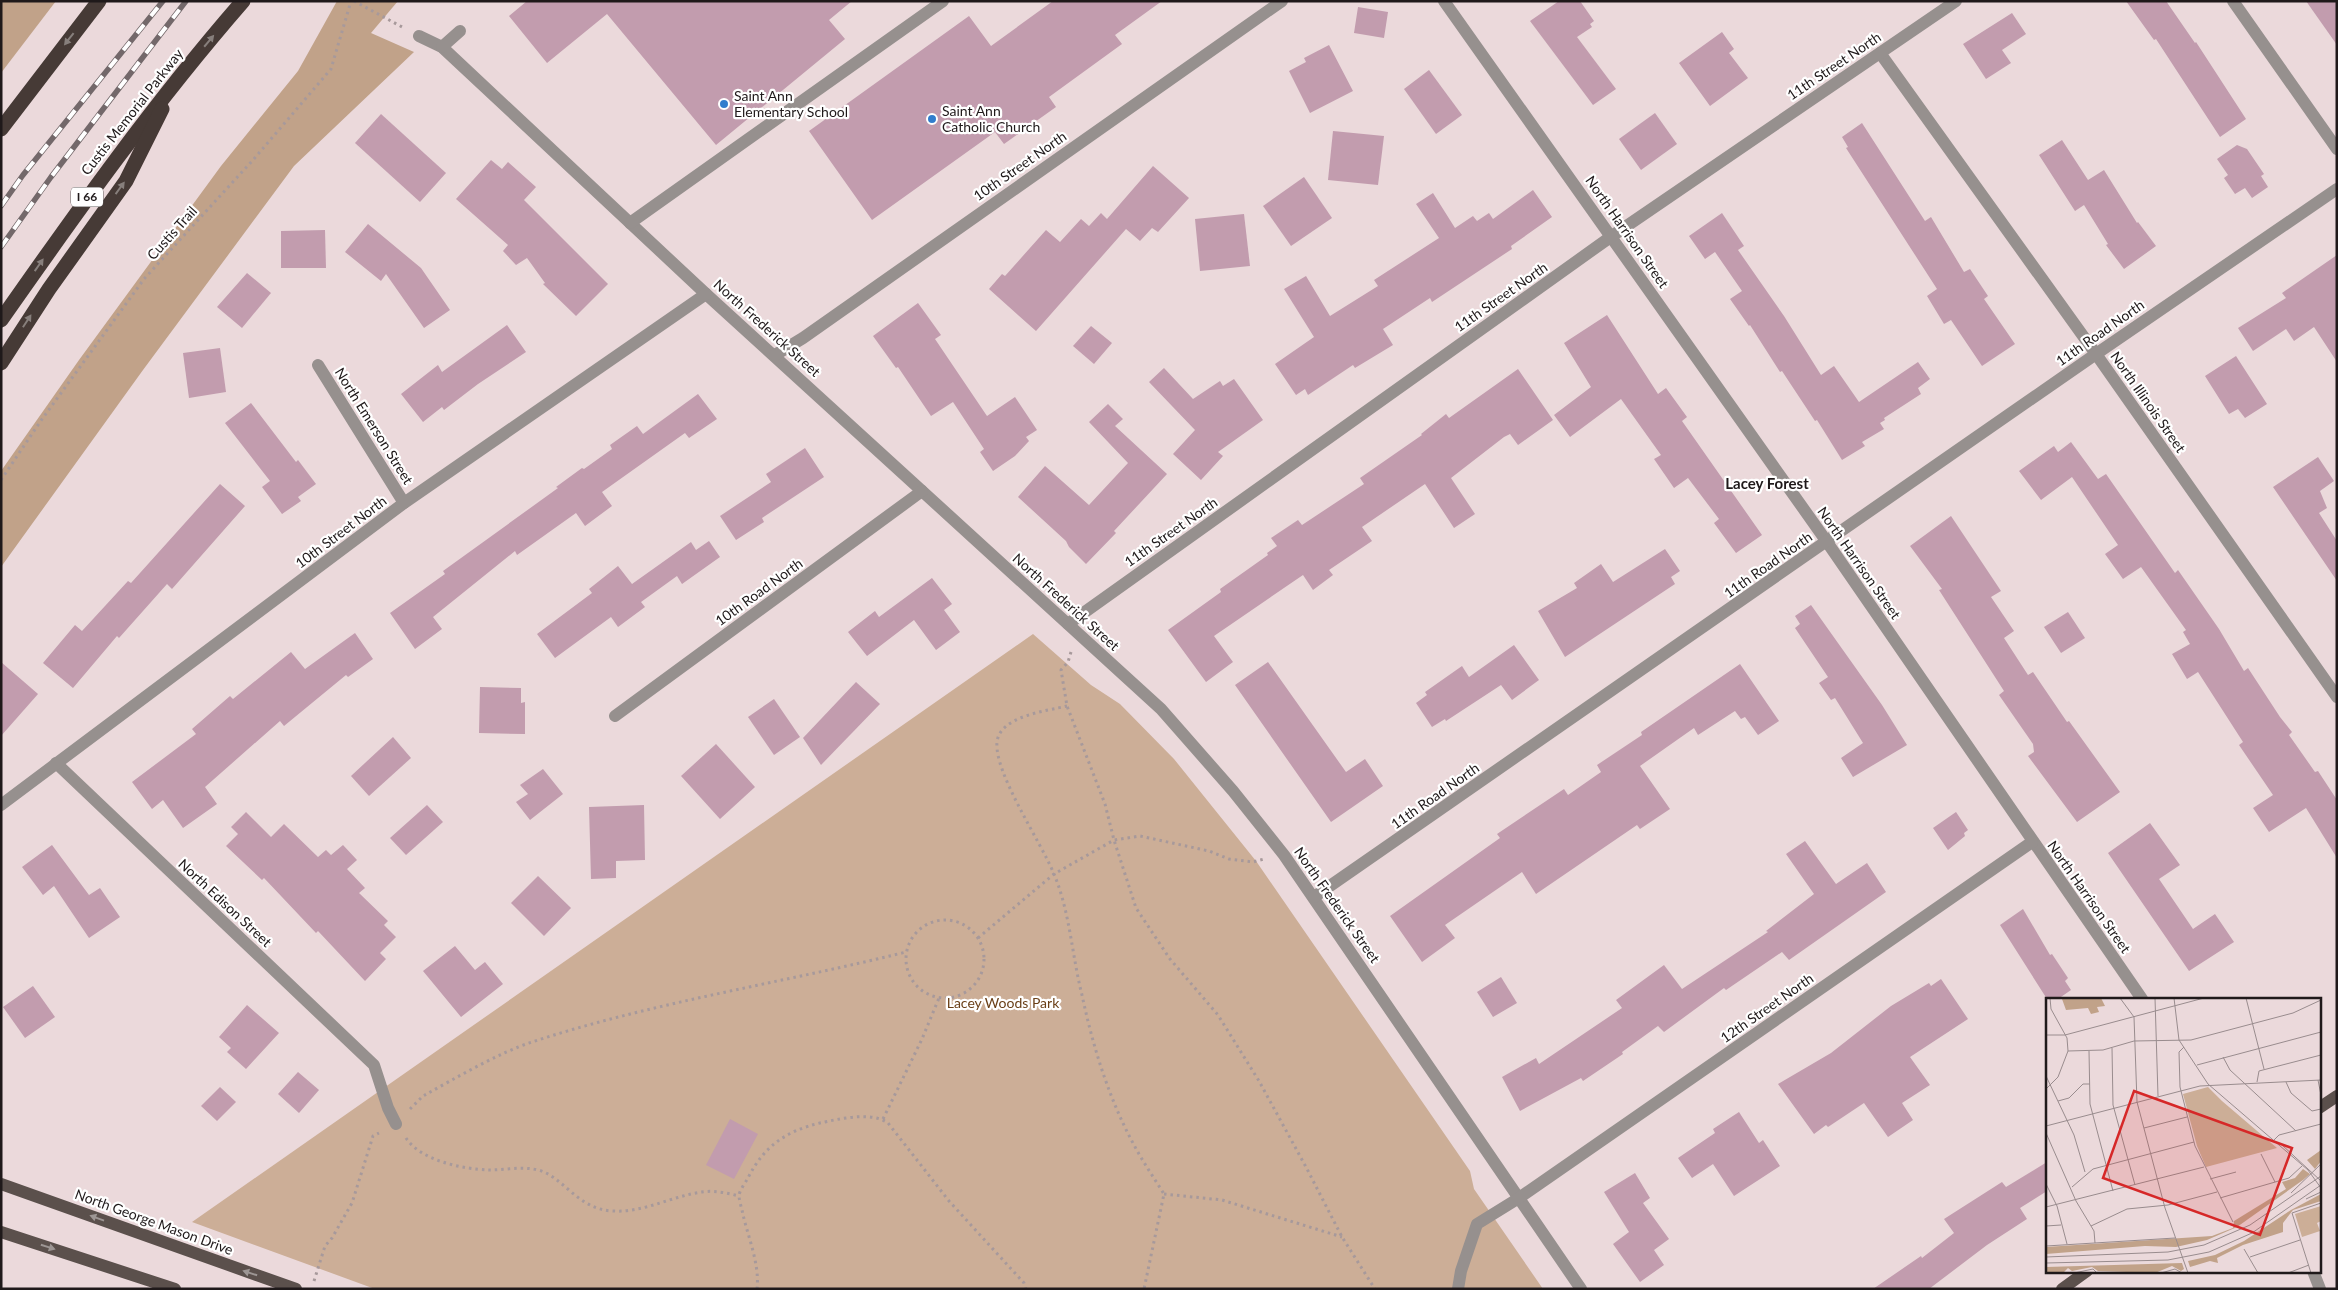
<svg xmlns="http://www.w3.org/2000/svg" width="2338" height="1290" font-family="Lato,sans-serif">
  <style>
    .green { fill: #ccae97 }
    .forest { fill: #c1a289 }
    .building { fill: #c29cae }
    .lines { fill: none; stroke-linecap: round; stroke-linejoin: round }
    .path { stroke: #a7999b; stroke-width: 3; stroke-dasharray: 2.5 4; stroke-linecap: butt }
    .minor { stroke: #96908e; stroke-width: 12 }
    .major { stroke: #5b504c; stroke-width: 12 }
    .highway { stroke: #463a36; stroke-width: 15 }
    .rail-casing { stroke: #73686a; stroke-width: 5.5 }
    .rail { stroke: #fff; stroke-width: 4; stroke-dasharray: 11; stroke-linecap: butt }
    .oneway { fill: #877f7c }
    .oneway2 { fill: #9d9694 }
    .poi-dot { fill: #317dcd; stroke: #fff; stroke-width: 2 }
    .labels { text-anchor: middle; stroke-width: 4.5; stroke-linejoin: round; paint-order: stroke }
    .shield { fill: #fff; stroke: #625e5f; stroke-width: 1 }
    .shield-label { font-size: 12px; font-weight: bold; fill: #1f191a }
    .street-label { font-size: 14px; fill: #1f191a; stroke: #fff }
    .poi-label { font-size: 14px; fill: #1f191a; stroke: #fff; text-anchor: start }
    .park-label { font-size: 14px; fill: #6a3f17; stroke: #fff }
    .neighbourhood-label { font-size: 15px; font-weight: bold; fill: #1f191a; stroke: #fff }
    .inset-road { fill: none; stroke: #998c8e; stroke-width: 1 }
    .view { fill: #d62828; fill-opacity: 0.15; stroke: #d62828; stroke-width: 2.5 }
    .inset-edge { fill: none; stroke: #1f191a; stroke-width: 2.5 }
  </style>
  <rect width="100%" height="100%" fill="#ebd9db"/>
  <path class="green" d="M1033,634L1091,685L1120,704L1174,759L1256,861L1470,1171L1474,1189L1543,1289H375L192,1222Z"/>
  <g class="forest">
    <path d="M1,1H56L1,73Z"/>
    <path d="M337,1H398L371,33L414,52L294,166L143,370L1,567V471L79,360L221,166L298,71Z"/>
  </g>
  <g class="building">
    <path d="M527,1H852L829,20L845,39L716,145L607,14L547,63L509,16Z"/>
    <path d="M1053,1H1162L1115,35L1122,44L1049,97L1056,107L1004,144L995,132L872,220L809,131L969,16L991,46Z"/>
    <path d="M1559,1H1580L1594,21L1590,24L1592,27L1577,37L1616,89L1593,105L1530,21Z"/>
    <path d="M2126,1H2166L2195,43L2196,42L2246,119L2220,137L2156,39L2154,40Z"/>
    <path d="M2306,1H2337V45Z"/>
    <path d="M1358,7L1388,12L1384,38L1354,33Z"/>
    <path d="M2012,13L2026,34L2002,50L2011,63L1986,79L1963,44Z"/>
    <path d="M1722,32L1734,49L1729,53L1748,78L1710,106L1679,63Z"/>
    <path d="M1329,45L1353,91L1310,113L1289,71L1306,62L1304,58Z"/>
    <path d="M1429,70L1462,115L1436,134L1404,89Z"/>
    <path d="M1655,113L1677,144L1641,170L1619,139Z"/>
    <path d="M381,114L446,173L420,202L355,143Z"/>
    <path d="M1862,123L1925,221L1931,217L1964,272L1970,269L1988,296L1984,299L2015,344L1982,366L1951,320L1944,324L1927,296L1937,289L1846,148L1848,147L1842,137Z"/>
    <path d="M1333,131L1384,136L1378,185L1328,180Z"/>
    <path d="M2062,140L2088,180L2104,170L2137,223L2138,222L2156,246L2124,269L2106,245L2108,244L2084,205L2075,211L2039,155Z"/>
    <path d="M2237,145L2247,149L2264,174L2261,176L2268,187L2252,198L2245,188L2235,194L2224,178L2228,175L2217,159Z"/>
    <path d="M491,160L502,169L508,162L536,187L524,200L608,284L576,316L543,284L545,283L527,258L516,265L503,251L508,245L456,199Z"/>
    <path d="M1153,166L1189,198L1158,232L1152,228L1140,241L1126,229L1036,331L989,289L1002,274L1005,276L1046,230L1060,242L1081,219L1089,226L1101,213L1107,219Z"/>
    <path d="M1304,177L1332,218L1291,246L1263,206Z"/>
    <path d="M1533,190L1552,217L1511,246L1512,249L1432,302L1430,298L1383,329L1393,345L1355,368L1353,365L1308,395L1305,389L1296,395L1275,364L1314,337L1284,289L1306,276L1330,316L1378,286L1374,280L1439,238L1416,204L1433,193L1455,228L1473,216L1477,221L1489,213L1493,219Z"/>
    <path d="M1722,213L1744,246L1738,250L1784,316L1821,375L1834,366L1859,402L1918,362L1930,379L1918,388L1921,394L1884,418L1885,420L1880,423L1884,429L1862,442L1865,446L1842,460L1817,420L1815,421L1782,371L1780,372L1750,325L1749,326L1730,299L1742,291L1715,252L1705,259L1689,236Z"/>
    <path d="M1244,214L1250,266L1200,271L1195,219Z"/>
    <path d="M368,224L421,268L450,310L424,328L386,274L381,281L345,252Z"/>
    <path d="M325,230L326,268H281V231Z"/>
    <path d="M2337,255V362L2314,327L2294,341L2286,329L2253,351L2238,328L2286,298L2282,293Z"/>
    <path d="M247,273L271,293L242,328L217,307Z"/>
    <path d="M918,303L941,335L935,339L987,416L1015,397L1037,430L1026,437L1029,441L1015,456L993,471L980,452L984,449L953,402L931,416L898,367L896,368L873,336Z"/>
    <path d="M1607,315L1658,394L1666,388L1687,417L1682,421L1762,535L1736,553L1714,523L1719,519L1688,478L1674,488L1654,459L1661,455L1621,399L1570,437L1554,415L1591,387L1564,343Z"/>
    <path d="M507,325L526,352L478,384L444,410L442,407L423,422L401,394L438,365L442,372Z"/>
    <path d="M1091,326L1112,343L1094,364L1073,346Z"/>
    <path d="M220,348L226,392L189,398L183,353Z"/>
    <path d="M2236,356L2267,404L2245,418L2238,409L2229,414L2205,376Z"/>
    <path d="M1164,368L1193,399L1220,381L1223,386L1234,379L1263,420L1218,452L1223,456L1201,480L1173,454L1195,430L1149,382Z"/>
    <path d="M1518,369L1553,420L1518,445L1510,434L1504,437L1451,478L1475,514L1454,528L1425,484L1362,527L1372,541L1329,570L1333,575L1313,590L1303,575L1214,636L1233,662L1206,682L1168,630L1221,592L1220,589L1268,555L1267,553L1277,546L1271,538L1298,520L1302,525L1364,484L1360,478L1422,435L1421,434L1446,414L1449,418Z"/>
    <path d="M698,394L717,419L689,438L685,433L602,492L612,506L585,526L576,513L517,555L515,551L433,617L442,629L415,649L390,613L445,574L443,571L558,488L556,487L582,468L584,469L612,449L610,445L637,426L643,434Z"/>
    <path d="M251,403L296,462L298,460L316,484L298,497L301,501L282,514L262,487L270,481L225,423Z"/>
    <path d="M1108,404L1123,419L1115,426L1167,474L1114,531L1116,533L1086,564L1069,547L1066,541L1018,497L1045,466L1089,505L1128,463L1089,422Z"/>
    <path d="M2071,442L2098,479L2106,474L2175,573L2178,570L2219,629L2244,671L2248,668L2280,717L2292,732L2289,735L2315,772L2318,771L2337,800V858L2306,808L2269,832L2253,808L2273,795L2239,745L2243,742L2198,672L2187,679L2172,654L2190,644L2183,632L2186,630L2141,567L2123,579L2105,554L2118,545L2072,477L2041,500L2019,471L2054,446L2058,452Z"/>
    <path d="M805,448L824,477L762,518L764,522L736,540L720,516L771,482L766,474Z"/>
    <path d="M2318,457L2334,481L2320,491L2327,508L2319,513L2337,541V581L2273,487Z"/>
    <path d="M220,484L245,506L172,589L167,584L119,638L117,636L73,688L43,663L75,625L82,631L128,581L131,583Z"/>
    <path d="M1951,516L2001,591L1991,597L2014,631L2004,638L2028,675L2033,672L2067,722L2069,721L2120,792L2077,822L2028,756L2034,752L2033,744L1999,695L2004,691L1939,590L1942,589L1910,546Z"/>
    <path d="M709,541L720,557L682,584L677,576L641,602L645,607L618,627L611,617L555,658L537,634L592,593L589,589L618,566L632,584L691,542L696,550Z"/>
    <path d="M1665,549L1680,571L1671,577L1675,584L1565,657L1538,611L1577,588L1574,583L1601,564L1613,582Z"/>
    <path d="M932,578L952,604L944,610L960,632L936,650L914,620L867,656L848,632L875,611L879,617Z"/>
    <path d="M1811,605L1882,705L1907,745L1853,777L1841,758L1863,743L1835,698L1831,700L1819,683L1828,677L1795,628L1800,624L1795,616Z"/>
    <path d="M2068,612L2085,638L2061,653L2044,627Z"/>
    <path d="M355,633L373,659L348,677L346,675L284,726L280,721L205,787L217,804L183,828L163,800L152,809L132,782L196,734L192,729L230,696L233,699L291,652L305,669Z"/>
    <path d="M1514,645L1539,680L1512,700L1501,685L1446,721L1445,719L1432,727L1416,703L1427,695L1425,692L1462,666L1469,677Z"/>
    <path d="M1,662L38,694L1,736Z"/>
    <path d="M1268,662L1346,772L1365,759L1383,786L1331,822L1235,685Z"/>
    <path d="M1740,664L1779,721L1758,735L1745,717L1741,719L1735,711L1698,735L1694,728L1640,766L1670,809L1640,829L1637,825L1536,894L1522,872L1445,925L1455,938L1422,962L1390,916L1500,838L1497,834L1564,789L1568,795L1601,772L1597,765L1642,735L1641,732Z"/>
    <path d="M856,682L880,704L821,765L803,738Z"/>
    <path d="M480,687L521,688V703L525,702V734L479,733Z"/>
    <path d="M774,699L800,737L774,755L748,717Z"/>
    <path d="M393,737L411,758L369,796L351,776Z"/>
    <path d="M716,744L755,787L720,819L681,776Z"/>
    <path d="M543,769L563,794L530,820L516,802L528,794L520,785Z"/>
    <path d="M427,805L443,822L406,855L390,838Z"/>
    <path d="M644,805L645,860L616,861V878L591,879L589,807Z"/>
    <path d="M246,812L271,837L284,824L318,857L326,850L331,855L343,845L357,860L347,869L365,888L359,893L388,921L384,925L396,937L380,953L386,959L365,981L318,931L316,933L264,878L262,880L226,846L238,834L231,827Z"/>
    <path d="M1956,812L1968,830L1964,833L1965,836L1948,850L1933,828Z"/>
    <path d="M2150,823L2180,865L2159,879L2193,929L2215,914L2234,942L2189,971L2108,853Z"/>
    <path d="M1805,841L1836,884L1867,863L1886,892L1789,960L1782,952L1726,990L1724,988L1664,1032L1658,1026L1622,1052L1623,1054L1583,1081L1581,1078L1520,1111L1502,1077L1536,1058L1539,1064L1622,1008L1616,1000L1664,965L1682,989L1768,932L1766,931L1814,894L1786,854Z"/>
    <path d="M52,845L89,895L100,888L120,917L89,938L54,886L43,895L22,867Z"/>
    <path d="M538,876L571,908L544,936L511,903Z"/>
    <path d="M2023,909L2050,955L2052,954L2068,978L2065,981L2071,990L2058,999H2047L2000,925Z"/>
    <path d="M455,946L475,970L485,962L503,984L461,1017L423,971Z"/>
    <path d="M1501,977L1517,1003L1493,1017L1477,992Z"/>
    <path d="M1941,979L1968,1019L1910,1057L1930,1085L1902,1103L1913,1120L1888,1137L1864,1103L1828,1127L1826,1125L1814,1134L1778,1084L1831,1053L1891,1006L1929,983L1931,986Z"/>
    <path d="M33,986L55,1017L25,1038L3,1007Z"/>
    <path d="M247,1005L279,1033L246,1069L227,1052L231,1048L219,1037Z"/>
    <path d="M298,1072L319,1090L299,1113L278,1094Z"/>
    <path d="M220,1087L236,1102L217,1121L201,1106Z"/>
    <path d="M1739,1112L1759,1143L1763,1140L1780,1166L1734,1196L1713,1164L1692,1178L1678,1158L1715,1133L1713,1129Z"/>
    <path d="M730,1119L758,1134L734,1179L706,1165Z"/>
    <path d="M2047,1162V1191L2020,1208L2027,1219L1987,1245L1929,1289H1873L1921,1256L1922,1258L1954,1233L1944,1219L2002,1182L2006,1187Z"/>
    <path d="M1635,1173L1650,1198L1643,1203L1669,1239L1654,1250L1664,1265L1640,1282L1613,1244L1629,1232L1604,1192Z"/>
  </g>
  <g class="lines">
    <g class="path">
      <path d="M354,1L404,28"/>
      <path d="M1,480L40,422L144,279L253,160L331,69L351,1"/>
      <path d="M1071,652L1068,662L1061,670L1067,706L1105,804L1114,840L1136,908L1170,959L1218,1015L1259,1081L1306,1167L1342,1237L1375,1289"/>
      <path d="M1067,706C1046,711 1000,716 997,742C994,773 1041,842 1054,874C1070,912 1072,956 1082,995C1093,1047 1109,1099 1134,1145C1143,1162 1154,1178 1164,1194L1144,1289"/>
      <circle cx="945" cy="959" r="39"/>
      <path d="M978,938L1054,874L1114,840L1140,836L1209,851L1229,859L1253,862L1264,859"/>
      <path d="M410,1109L423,1096C456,1078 498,1053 532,1042C654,1002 782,983 906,952"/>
      <path d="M883,1119L922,1039L939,998"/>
      <path d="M406,1138C421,1161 463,1169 489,1170C505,1170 521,1166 538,1170C563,1176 578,1210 613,1211C643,1213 672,1196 702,1192C714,1190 727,1193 739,1196"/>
      <path d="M1164,1194L1222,1200L1342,1237"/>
      <path d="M314,1281L325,1246L332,1238L352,1203L373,1136L379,1133"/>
      <path d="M757,1289C760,1263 747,1235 742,1210C741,1206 739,1200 739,1195C740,1190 745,1183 748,1178C764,1146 786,1131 820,1123C839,1119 871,1111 888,1123L949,1201L1024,1283L1026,1289"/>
    </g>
    <g class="minor">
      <path d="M1444,1L1827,542L2142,999"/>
      <path d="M2233,1L2337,149"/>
      <path d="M419,36L442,47L706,294L1161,709L1233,791L1284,855L1581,1289"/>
      <path d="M442,47L460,31"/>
      <path d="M1880,53L2096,354L2337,697"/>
      <path d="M630,223L943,1"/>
      <path d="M775,355L803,338L1282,1"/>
      <path d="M318,365L404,503"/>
      <path d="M1068,624L1612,236L1956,1"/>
      <path d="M615,716L922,491"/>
      <path d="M56,763L374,1065L388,1108L396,1124"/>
      <path d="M1,805L404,503L706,294"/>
      <path d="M1314,897L2096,354L2337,189"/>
      <path d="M2313,1271L2320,1289"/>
      <path d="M1458,1289L1461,1271L1477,1224L1519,1198L2032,842"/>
    </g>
    <g class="major">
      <path d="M2319,1108L2337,1096"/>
      <path d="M1,1184L296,1289"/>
      <path d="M1,1232L175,1289"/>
      <path d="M2062,1289L2087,1271"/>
    </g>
    <g class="highway">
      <path d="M1,129L99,1"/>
      <path d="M1,320C78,210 155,102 243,1"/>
      <path d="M1,363L49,289L126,181L162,109"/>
    </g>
    <g class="rail-casing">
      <g id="rail">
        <path d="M1,206L23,175L163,1"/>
        <path d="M1,247L51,177L186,1"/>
      </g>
    </g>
    <use href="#rail" class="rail"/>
  </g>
  <defs><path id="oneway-solid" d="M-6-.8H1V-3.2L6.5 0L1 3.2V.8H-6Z" transform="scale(1.25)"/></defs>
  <g class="oneway">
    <use href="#oneway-solid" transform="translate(69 39) rotate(128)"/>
    <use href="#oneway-solid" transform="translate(209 41) rotate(-50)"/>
    <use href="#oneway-solid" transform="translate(120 188) rotate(-54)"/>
    <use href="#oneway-solid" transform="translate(39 265) rotate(-55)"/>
    <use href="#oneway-solid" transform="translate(27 321) rotate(-57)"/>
  </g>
  <g class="oneway2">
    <use href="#oneway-solid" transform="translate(97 1218) rotate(-160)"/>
    <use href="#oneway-solid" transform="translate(48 1247) rotate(18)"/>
    <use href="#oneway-solid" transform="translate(250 1273) rotate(-162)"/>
  </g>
  <g class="poi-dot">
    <circle cx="724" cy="104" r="5"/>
    <circle cx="932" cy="119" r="5"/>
  </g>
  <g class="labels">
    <rect class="shield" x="71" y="187.5" width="32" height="19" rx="4"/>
    <g class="shield-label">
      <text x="87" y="201">I 66</text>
    </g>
    <g class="street-label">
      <text transform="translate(1834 66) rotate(-34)" y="5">11th Street North</text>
      <text transform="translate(132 112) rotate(-52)" y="5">Custis Memorial Parkway</text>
      <text transform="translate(1020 166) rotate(-35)" y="5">10th Street North</text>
      <text transform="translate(1627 232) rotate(55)" y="5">North Harrison Street</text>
      <text transform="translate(172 233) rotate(-48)" y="5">Custis Trail</text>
      <text transform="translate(1501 297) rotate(-35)" y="5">11th Street North</text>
      <text transform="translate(767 328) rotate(42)" y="5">North Frederick Street</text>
      <text transform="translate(2100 333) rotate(-35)" y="5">11th Road North</text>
      <text transform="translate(2148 402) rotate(55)" y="5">North Illinois Street</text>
      <text transform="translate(374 426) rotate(58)" y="5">North Emerson Street</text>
      <text transform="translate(341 532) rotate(-37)" y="5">10th Street North</text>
      <text transform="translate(1171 532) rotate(-35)" y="5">11th Street North</text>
      <text transform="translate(1859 563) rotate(55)" y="5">North Harrison Street</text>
      <text transform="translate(1768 565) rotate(-35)" y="5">11th Road North</text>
      <text transform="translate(759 592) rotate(-36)" y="5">10th Road North</text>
      <text transform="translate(1066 602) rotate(42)" y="5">North Frederick Street</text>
      <text transform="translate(1435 796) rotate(-35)" y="5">11th Road North</text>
      <text transform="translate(2089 897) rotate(55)" y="5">North Harrison Street</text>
      <text transform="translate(225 903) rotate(43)" y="5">North Edison Street</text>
      <text transform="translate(1337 905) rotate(55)" y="5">North Frederick Street</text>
      <text transform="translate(1767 1008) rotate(-35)" y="5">12th Street North</text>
      <text transform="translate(154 1222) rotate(20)" y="5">North George Mason Drive</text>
    </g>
    <g class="poi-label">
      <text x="734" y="101">Saint Ann<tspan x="734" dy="16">Elementary School</tspan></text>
      <text x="942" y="116">Saint Ann<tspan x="942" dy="16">Catholic Church</tspan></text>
    </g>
    <g class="park-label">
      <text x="1003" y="1008">Lacey Woods Park</text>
    </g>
    <g class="neighbourhood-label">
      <text x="1767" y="489">Lacey Forest</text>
    </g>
  </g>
  <g transform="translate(2046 998)">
    <rect width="275" height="275" fill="#ebd9db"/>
    <path d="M162,89L176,103L231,150L160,169L151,148L137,96ZM275,208V223L271,225L274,233L256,239L249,216Z" fill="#ccae97"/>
    <path d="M55,0L59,8L51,9L53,14L45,16L42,10L20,12L16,1ZM275,152V163L269,171L261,162ZM257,171L264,176L257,182L191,229L161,242L130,249L99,248L0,256V249L166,238L187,230L188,223L240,191L236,184L249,180ZM275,196V203L247,212L237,225V234L197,247L171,260L172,265L164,263L144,269L142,263L169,257L198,243L245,212ZM136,265L138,271L135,273L126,268L109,275L52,273L46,269L26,273L22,270L17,275H0V269Z" fill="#c1a289"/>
    <path class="inset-road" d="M74,0L88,19L91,104L119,210L142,275M109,0L112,98M128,0L133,42L162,86L262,172L275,190M200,0L218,71M0,37H19L158,0M138,49L133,54L134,89L149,148L187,224M66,50L67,107L89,187M22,53L57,52L88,43L145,42L247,15L275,2M43,53L44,106L67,193M177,59L184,72L250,133M151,67L275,34M0,78L28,137L39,174M272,82L275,97M211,84L213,73L275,57M240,84L245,95L266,113L275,111M0,91L12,79L22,53L21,40L5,11L4,0M12,103L23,100L37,86H44M0,128L154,88L275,82M98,130L141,119M0,135L30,203L48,233L49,245M228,142L233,137L275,126M236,147L275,183M215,156L229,184M164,181L190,174M0,186L11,208L21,246M26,189L47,171L148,144M245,195L275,166M174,200L243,180L256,168M260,201L275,194M0,209L158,169M0,228L15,227M45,228L81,211L122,207L171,194M0,248L129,240M198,251L212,275M0,259L122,254L158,247L204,227L275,178M204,259L254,242M0,265L122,262L163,254L206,235L275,187M28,275L47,271L51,275M115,275L129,271L136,275M242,275L263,267M265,275L246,215L275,205"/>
    <path class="view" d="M88,93L246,150L214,237L57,180Z"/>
    <rect width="275" height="275" class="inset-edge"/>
  </g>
  <rect width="2338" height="1290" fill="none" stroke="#1f191a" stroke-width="5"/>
</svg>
